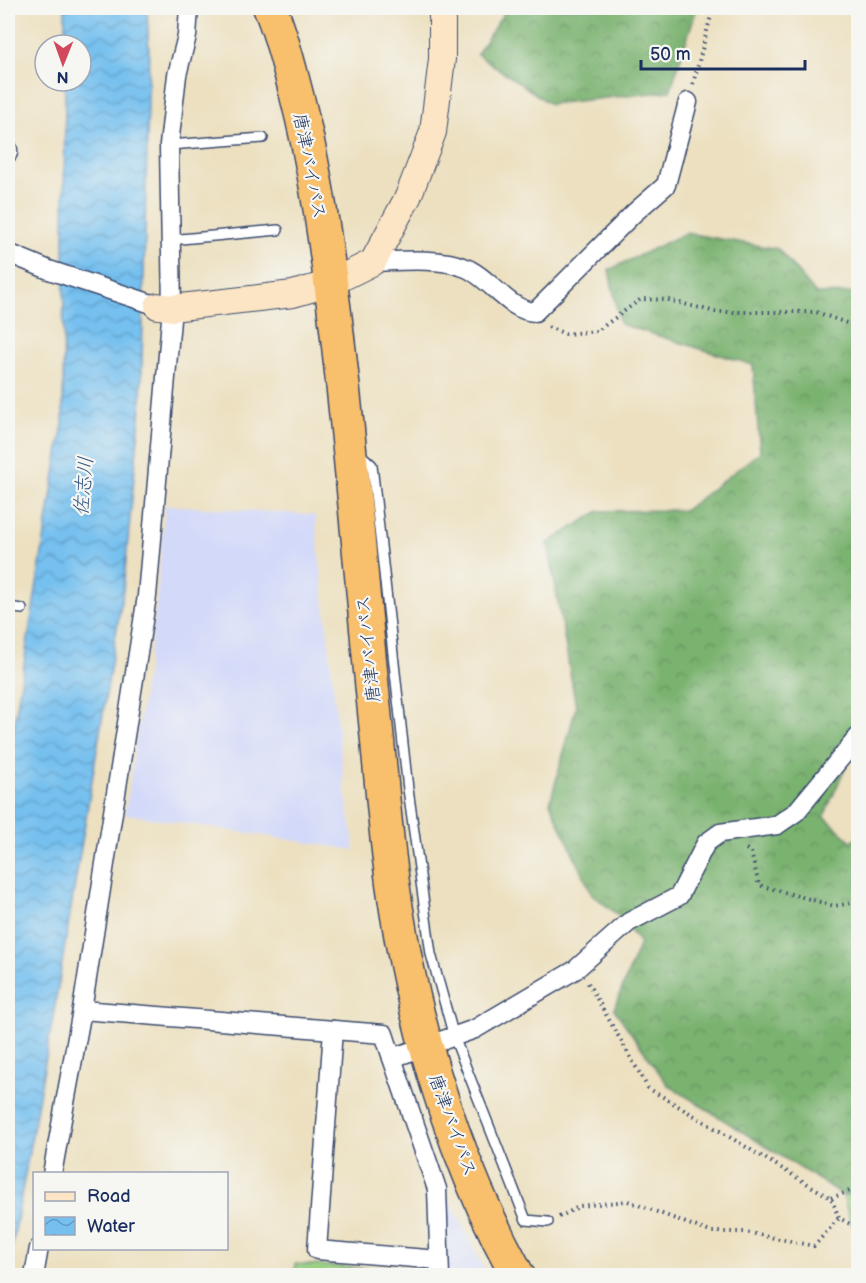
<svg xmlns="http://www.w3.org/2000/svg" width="866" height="1283" font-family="'Balsamiq Sans','Klee One',sans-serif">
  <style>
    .built { fill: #d3d9f9 }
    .grass { fill: url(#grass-dots); stroke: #5a8070; stroke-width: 1.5 }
    .forest { fill: url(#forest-crowns); stroke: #4a7067; stroke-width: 1.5 }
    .park { fill: url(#park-crowns); stroke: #5a8070; stroke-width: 1.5 }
    .water { fill: url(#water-waves); stroke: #4878a6; stroke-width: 1.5 }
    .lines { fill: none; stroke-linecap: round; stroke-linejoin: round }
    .lane-casing { stroke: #3a4a6d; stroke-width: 12 }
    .street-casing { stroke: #3a4a6d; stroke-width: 21 }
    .secondary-casing { stroke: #3a4a6d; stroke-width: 28 }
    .highway-casing { stroke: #3a4a6d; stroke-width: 36 }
    .path { stroke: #3a4a6d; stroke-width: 4; stroke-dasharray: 1.5 4.5; stroke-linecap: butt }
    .lane { stroke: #fff; stroke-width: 9 }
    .street { stroke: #fff; stroke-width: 18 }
    .secondary { stroke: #fce5c4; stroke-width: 26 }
    .highway { stroke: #f8bf6c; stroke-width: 33 }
    .labels { text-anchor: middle; stroke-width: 4.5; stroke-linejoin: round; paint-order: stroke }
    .street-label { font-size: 18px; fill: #1b2f5e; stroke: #f6f6f2 }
    .water-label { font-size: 20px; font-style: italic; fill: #325382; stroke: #f6f6f2 }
  </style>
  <defs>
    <pattern id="grass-dots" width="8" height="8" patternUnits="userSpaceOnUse" patternTransform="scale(1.5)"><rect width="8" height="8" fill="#99d082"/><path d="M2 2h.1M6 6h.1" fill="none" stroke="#83b373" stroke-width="1.8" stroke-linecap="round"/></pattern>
    <pattern id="forest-crowns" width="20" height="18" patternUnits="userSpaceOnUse" patternTransform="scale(1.5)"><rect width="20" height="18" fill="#7ab270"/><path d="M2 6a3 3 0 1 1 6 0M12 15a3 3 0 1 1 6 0" fill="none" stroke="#63915f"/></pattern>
    <pattern id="park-crowns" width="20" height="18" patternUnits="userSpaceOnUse" patternTransform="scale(1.5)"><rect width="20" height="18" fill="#99d082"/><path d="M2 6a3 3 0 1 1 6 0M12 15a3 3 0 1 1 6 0" fill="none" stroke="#83b373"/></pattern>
    <pattern id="water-waves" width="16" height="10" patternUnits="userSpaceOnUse" patternTransform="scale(1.5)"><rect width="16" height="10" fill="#75c0ef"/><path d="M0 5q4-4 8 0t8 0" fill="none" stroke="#5f9cc5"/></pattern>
  </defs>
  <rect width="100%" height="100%" fill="#f6f6f2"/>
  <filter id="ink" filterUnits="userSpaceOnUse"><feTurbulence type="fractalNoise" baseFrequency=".0167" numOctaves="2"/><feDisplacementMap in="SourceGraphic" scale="12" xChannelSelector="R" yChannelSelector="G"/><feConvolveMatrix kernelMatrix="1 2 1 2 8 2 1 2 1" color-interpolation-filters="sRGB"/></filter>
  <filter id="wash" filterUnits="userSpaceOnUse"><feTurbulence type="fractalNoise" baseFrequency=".008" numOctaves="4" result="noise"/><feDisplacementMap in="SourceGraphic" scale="24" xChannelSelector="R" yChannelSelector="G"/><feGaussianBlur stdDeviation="1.35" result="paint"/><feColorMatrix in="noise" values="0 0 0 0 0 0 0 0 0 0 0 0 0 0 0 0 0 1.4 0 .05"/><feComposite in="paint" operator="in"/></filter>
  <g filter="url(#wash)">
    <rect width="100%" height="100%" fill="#ece0c0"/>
    <g class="built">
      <path d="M165,505L315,515L344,784L355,850L125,814L156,609Z"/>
      <path d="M446,1193L487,1275H447Z"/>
    </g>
    <path class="grass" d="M858,1192V1226L851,1224L843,1195Z"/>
    <g class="forest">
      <path d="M507,8H697L670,91L550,104L477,54Z"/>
      <path d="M686,233L778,249L816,294L858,293V739L824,816L851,841L858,837V1192L843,1195L668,1085L614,1009L640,943L619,916L592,894L550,803L576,707L548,543L599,511L685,510L760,452L753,365L620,324L609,270Z"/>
    </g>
    <path class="park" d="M295,1264L428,1272V1275H294Z"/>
    <path class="water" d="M65,8H147L149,53L141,406L123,591L53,1018L8,1269V762L63,424L65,81H81V45H65Z"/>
  </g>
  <g filter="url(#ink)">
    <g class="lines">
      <g class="lane-casing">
        <g id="lane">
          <path d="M169,145L263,138"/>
          <path d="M170,240L278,230"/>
          <path d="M359,453L372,465L408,789L431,954L454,1037L526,1220L548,1222"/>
          <path d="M8,607L22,609"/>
        </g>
      </g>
      <g class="street-casing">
        <g id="street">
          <path d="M8,149V153"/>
          <path d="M8,253L49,270L158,306"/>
          <path d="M373,262C399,261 441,257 466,268C490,278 509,311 535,312L634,213L666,185L688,102"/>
          <path d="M82,1010L384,1034L392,1058L475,1029L575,970L629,922L679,896L706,843L720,833L777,825L796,812L858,737"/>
          <path d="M333,1030L317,1250L439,1260"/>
          <path d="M392,1058L437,1189L440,1276"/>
          <path d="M52,1174L82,1010L147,596L172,308L169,145L177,75L187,36L189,8"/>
          <path d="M34,1276L39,1248"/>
        </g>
      </g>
      <g class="secondary-casing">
        <path id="secondary" d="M158,306L172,308L293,294L331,283L373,262L408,197L433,132L442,59V8"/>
      </g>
      <g class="highway-casing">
        <path id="highway" d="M270,8C281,33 288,62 295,89C316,168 327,251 337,333C353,467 363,602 377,736C384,810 390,884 405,957C427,1068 463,1176 518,1276"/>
      </g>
      <g class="path">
        <path d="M693,84L713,8"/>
        <path d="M548,327L566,334L597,331L641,299L668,300L716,312H816L852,325L858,331"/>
        <path d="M746,849L751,852L759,885L834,906L858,902"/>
        <path d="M588,983L648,1088L831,1198L839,1218L858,1228"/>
        <path d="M831,1198L858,1188"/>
        <path d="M559,1217L580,1206L628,1201L710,1232H745L814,1246L839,1218"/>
      </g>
      <use href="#lane" class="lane"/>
      <use href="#street" class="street"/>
      <use href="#secondary" class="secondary"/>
      <use href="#highway" class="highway"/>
    </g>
  </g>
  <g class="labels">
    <g class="street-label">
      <text transform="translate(310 166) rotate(79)" y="6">唐津バイパス</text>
      <text transform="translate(368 649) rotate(-96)" y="6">唐津バイパス</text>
      <text transform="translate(453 1125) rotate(70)" y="6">唐津バイパス</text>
    </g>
    <g class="water-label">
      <text transform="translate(83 486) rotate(-85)" y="7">佐志川</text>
    </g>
  </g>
  <rect width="866" height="1283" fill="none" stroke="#f6f6f2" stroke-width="30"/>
  <rect x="33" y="1172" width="195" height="78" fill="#f6f6f2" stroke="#9ea6b7" stroke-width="1.5"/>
  <rect x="45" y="1192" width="30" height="9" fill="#fce5c4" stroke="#9ea6b7" stroke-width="1.5"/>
  <text x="87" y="1202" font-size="18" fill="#1b2f5e">Road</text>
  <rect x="45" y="1217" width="30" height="18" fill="url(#water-waves)" stroke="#9ea6b7" stroke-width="1.5"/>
  <text x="87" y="1232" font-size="18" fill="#1b2f5e">Water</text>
  <g transform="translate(63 63) rotate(181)"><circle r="28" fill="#f6f6f2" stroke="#9ea6b7" stroke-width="1.5"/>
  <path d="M0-4.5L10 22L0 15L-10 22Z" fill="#d1495b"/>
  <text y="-9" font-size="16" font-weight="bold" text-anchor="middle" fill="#1b2f5e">N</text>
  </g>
  <path d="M641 60v9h164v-9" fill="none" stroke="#1b2f5e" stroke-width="3"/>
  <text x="650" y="60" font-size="18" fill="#1b2f5e" stroke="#f6f6f2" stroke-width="4.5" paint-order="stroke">50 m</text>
</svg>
